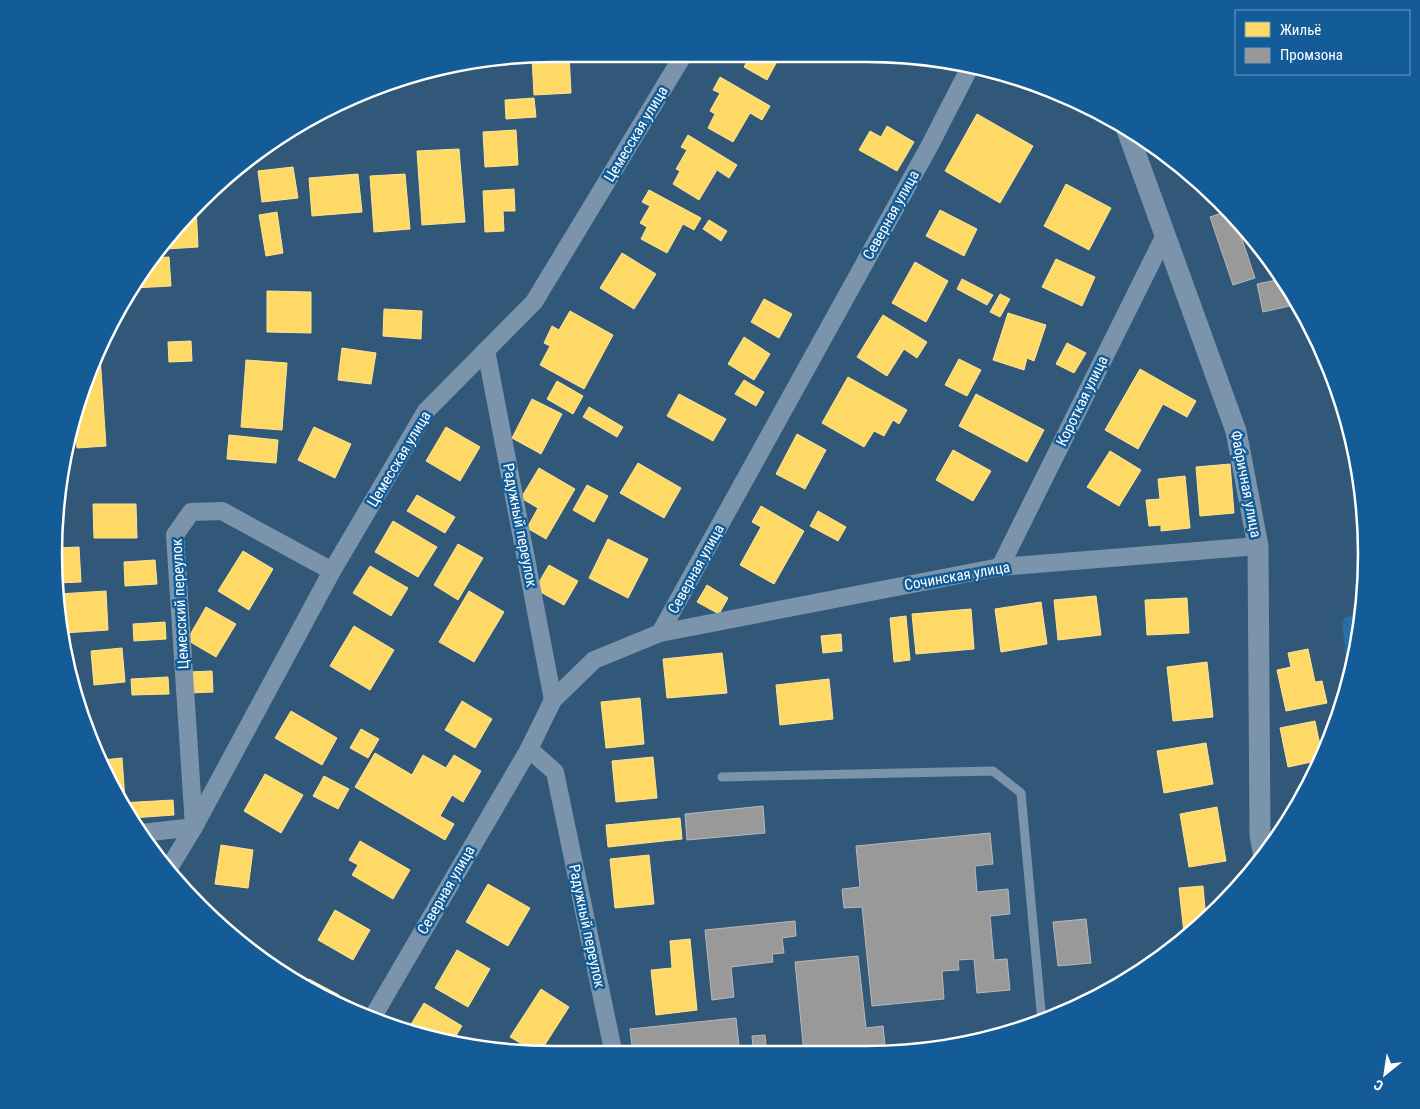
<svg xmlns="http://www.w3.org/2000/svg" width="1420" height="1109" font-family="'Roboto Condensed',sans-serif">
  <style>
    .forest { fill: url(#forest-crowns) }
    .homes { fill: #ffd966; stroke: #ffe494 }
    .industry { fill: #999; stroke: #b8b8b8 }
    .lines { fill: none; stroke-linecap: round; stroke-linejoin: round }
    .service { stroke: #7b94ab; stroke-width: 9 }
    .minor { stroke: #7b94ab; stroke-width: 18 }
    .tertiary { stroke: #7b94ab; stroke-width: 21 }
    .labels { text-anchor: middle; stroke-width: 5; stroke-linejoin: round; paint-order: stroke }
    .street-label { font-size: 15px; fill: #fff; stroke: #135c97 }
    .rim { fill: none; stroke: #fff; stroke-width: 2.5 }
  </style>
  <defs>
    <pattern id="forest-crowns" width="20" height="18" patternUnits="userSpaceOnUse" patternTransform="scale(1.25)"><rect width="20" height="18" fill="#2471ac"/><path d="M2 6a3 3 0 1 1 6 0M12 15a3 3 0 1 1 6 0" fill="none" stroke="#3c5b72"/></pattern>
  </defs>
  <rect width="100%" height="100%" fill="#315879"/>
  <path class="forest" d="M1362,609L1349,684V686L1342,620Z"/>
  <g class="homes">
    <path d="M554,54H569L571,93L534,95L532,57Z"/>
    <path d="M748,54H781L767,80L744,67L750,56Z"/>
    <path d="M720,77L770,106L762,120L750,113L733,142L708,128L715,114L710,111L720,93L713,90Z"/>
    <path d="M534,98L536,117L506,119L505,100Z"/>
    <path d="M977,114L1033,146L1000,203L945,171Z"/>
    <path d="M887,126L914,142L897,171L859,150L870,131L881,137Z"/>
    <path d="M516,130L518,165L485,167L483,132Z"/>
    <path d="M688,135L737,165L729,178L717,170L699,200L673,184L680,171L676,169L687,150L681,147Z"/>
    <path d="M459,149L465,222L422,225L417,151Z"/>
    <path d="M293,167L298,198L262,202L258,171Z"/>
    <path d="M358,174L362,212L312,216L309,178Z"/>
    <path d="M405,174L410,229L374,232L370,176Z"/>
    <path d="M1066,184L1111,208L1089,250L1044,226Z"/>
    <path d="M514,189L515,211H503L504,231L485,232L483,191Z"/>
    <path d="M649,190L701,218L694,230L683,224L667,253L641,239L647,227L640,223L650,206L642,202Z"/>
    <path d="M196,206L198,247L166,249V245Z"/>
    <path d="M940,210L977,229L964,256L926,236Z"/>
    <path d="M277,212L283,253L266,256L259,215Z"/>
    <path d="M709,220L727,231L721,241L703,229Z"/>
    <path d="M622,253L656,274L634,309L600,288Z"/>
    <path d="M169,257L171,286L133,288L156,258Z"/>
    <path d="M1056,259L1095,277L1082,306L1042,287Z"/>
    <path d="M915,262L948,281L926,322L892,303Z"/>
    <path d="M962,279L993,295L987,305L957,289Z"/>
    <path d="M267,291L311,292V333L267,332Z"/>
    <path d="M1000,294L1010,299L1000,317L990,312Z"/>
    <path d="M764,299L792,314L779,338L751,322Z"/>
    <path d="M384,309L422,311L421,339L383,336Z"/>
    <path d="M570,311L613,335L584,389L540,365L550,346L544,343L552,326L559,330Z"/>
    <path d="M1008,313L1046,325L1034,361L1027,358L1024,370L993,360Z"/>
    <path d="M883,315L927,342L917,358L904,349L887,376L857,357Z"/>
    <path d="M744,337L770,354L754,380L728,364Z"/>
    <path d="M191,341L192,361L169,362L168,342Z"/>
    <path d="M1067,343L1086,353L1074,373L1056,364Z"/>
    <path d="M342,348L376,353L371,384L338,380Z"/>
    <path d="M100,355L106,446L77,448L75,414Z"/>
    <path d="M959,359L981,370L967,396L945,385Z"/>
    <path d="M246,360L287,363L282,430L241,427Z"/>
    <path d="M1140,369L1196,401L1187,417L1163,404L1138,449L1105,430Z"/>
    <path d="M848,377L907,410L899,424L893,420L884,436L874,431L864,447L822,423Z"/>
    <path d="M744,380L764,392L756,406L735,394Z"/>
    <path d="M557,381L583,396L573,414L547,399Z"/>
    <path d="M679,394L726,419L713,441L667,416Z"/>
    <path d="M976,394L1044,430L1027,462L959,426Z"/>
    <path d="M532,399L562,414L541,454L512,438Z"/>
    <path d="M589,407L623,427L617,437L583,417Z"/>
    <path d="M314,427L351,444L335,478L298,460Z"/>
    <path d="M446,427L480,447L460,481L426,461Z"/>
    <path d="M797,434L826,450L805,489L776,474Z"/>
    <path d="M229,435L278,440L276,463L227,459Z"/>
    <path d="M953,450L991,471L973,501L936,480Z"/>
    <path d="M1110,451L1141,470L1119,506L1087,487Z"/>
    <path d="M638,463L681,488L664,518L620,493Z"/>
    <path d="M1230,464L1234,513L1200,516L1196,467Z"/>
    <path d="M539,468L575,489L546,539L527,528L538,508L521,498Z"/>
    <path d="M1185,476L1190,528L1161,531V525L1149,526L1146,500L1160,499L1158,479Z"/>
    <path d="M587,485L608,496L594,522L573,510Z"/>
    <path d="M417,495L455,517L445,533L407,511Z"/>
    <path d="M93,504H136L137,538H94Z"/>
    <path d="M761,506L804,531L774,584L740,565L761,527L752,522Z"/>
    <path d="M818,511L846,527L838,541L810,526Z"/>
    <path d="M393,521L437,547L418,577L375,552Z"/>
    <path d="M608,539L648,559L628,598L589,578Z"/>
    <path d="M458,544L483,558L458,600L434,585Z"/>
    <path d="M79,547L81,582L57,583L54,555L55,548Z"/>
    <path d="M243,551L273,569L249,610L218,591Z"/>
    <path d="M155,560L157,584L125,586L124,562Z"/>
    <path d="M549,565L578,581L564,605L535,589Z"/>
    <path d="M370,566L408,588L391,616L353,593Z"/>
    <path d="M707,585L728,598L719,614L697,602Z"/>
    <path d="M106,591L108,630L64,633L59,594Z"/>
    <path d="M469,591L504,612L474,662L439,642Z"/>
    <path d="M1096,596L1101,635L1058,640L1054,600Z"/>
    <path d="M1187,598L1189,633L1147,635L1145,600Z"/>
    <path d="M1041,602L1047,644L1001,652L995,609Z"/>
    <path d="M206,607L236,624L216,657L187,640Z"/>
    <path d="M971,609L974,649L916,654L912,614Z"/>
    <path d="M906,616L910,660L894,662L890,618Z"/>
    <path d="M165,622L166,639L134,641L133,624Z"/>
    <path d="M354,626L394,650L370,690L330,666Z"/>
    <path d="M841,634L842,651L823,653L821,636Z"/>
    <path d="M122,648L125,682L94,685L91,651Z"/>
    <path d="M1308,649L1315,682L1322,681L1327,703L1286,711L1277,670L1291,667L1288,653Z"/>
    <path d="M722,653L727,693L667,698L663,659Z"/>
    <path d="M1207,662L1213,717L1173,721L1167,667Z"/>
    <path d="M212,671L213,692L190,693L189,672Z"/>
    <path d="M168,677L169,694L132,695L131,679Z"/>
    <path d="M829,679L833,719L780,725L776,685Z"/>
    <path d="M640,698L644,744L606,748L601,702Z"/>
    <path d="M462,701L492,719L475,748L445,730Z"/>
    <path d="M291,711L337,738L322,765L275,738Z"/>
    <path d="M1315,721L1322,755L1321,760L1288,767L1280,728Z"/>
    <path d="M361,729L379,739L368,758L350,748Z"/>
    <path d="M1206,743L1213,784L1164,793L1157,751Z"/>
    <path d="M375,753L412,775L423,755L446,768L454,755L481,771L463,802L452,795L440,816L454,824L445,840L355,787Z"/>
    <path d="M653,757L657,798L616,802L612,761Z"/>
    <path d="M122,758L125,800L119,801L102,760Z"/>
    <path d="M265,774L303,795L281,833L244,811Z"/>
    <path d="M324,776L349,789L338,809L313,796Z"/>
    <path d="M173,800L174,815L131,818L120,803Z"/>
    <path d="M1217,807L1226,861L1189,867L1180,814Z"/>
    <path d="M680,818L682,839L608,847L606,825Z"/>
    <path d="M360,841L410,870L393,899L352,875L358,865L349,860Z"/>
    <path d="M221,845L253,850L248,888L215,884Z"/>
    <path d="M649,855L654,904L615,908L610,859Z"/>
    <path d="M488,884L530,908L508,946L466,922Z"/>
    <path d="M1203,886L1206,920L1194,932L1184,933L1179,888Z"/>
    <path d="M335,910L370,930L353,960L318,940Z"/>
    <path d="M690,939L697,1010L656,1015L651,970L672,968L670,941Z"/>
    <path d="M457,950L490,969L468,1007L435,988Z"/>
    <path d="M309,979L339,995L335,1002L305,986Z"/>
    <path d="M541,989L569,1007L539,1054L510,1037Z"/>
    <path d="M424,1003L462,1026L451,1044L407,1031Z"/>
  </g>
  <g class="industry">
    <path d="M1228,211L1235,218L1255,278L1233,285L1210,217Z"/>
    <path d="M1281,279L1299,304L1263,312L1257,284Z"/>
    <path d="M763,806L765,833L687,840L685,814Z"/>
    <path d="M990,833L993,864L975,866L977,892L1008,889L1010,914L990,916L994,960L1007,959L1010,990L977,993L974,959L958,960L959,970L942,971L944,999L872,1006L862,907L844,908L842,889L860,887L856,846Z"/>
    <path d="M1086,919L1091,963L1058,966L1053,922Z"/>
    <path d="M795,921L796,936L782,938L784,953L772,954L773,962L731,967L734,997L712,1000L705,930Z"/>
    <path d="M858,956L866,1028L883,1026L886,1054H804L795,962Z"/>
    <path d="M736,1018L740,1055H633L630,1029Z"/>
    <path d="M765,1035L767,1055H754L752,1036Z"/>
  </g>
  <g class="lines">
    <path class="service" d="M722,777L993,771L1021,793L1042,1022"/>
    <g class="minor">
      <path d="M486,350L553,700"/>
      <path d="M1000,567L1165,235"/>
      <path d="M660,633L1000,567L1258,546"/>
      <path d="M529,749L555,772L614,1055"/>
      <path d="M142,833L194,827L175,535L191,512L222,511L332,571"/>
      <path d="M169,868L194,827L332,571L426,411L534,302L684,54"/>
      <path d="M371,1020L529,749L553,700L594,660L660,633L930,145L969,69"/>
    </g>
    <path class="tertiary" d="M1127,130L1236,431L1258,546L1260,835L1264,857"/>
  </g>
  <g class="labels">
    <g class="street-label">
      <text transform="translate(636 134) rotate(-59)" y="5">Цемесская улица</text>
      <text transform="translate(891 215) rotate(-61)" y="5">Северная улица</text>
      <text transform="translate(1082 401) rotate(-64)" y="5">Короткая улица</text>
      <text transform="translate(399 459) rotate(-59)" y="5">Цемесская улица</text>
      <text transform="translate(1246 484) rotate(79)" y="5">Фабричная улица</text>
      <text transform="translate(520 525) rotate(79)" y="5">Радужный переулок</text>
      <text transform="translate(696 569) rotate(-61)" y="5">Северная улица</text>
      <text transform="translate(957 576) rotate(-10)" y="5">Сочинская улица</text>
      <text transform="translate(180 604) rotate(-93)" y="5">Цемесский переулок</text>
      <text transform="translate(446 890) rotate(-60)" y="5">Северная улица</text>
      <text transform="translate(587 926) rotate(78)" y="5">Радужный переулок</text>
    </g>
  </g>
  <path d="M0 0H1420V1109H0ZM554 62H866A492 492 0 0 1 1358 554V554A492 492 0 0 1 866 1046H554A492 492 0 0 1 62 554V554A492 492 0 0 1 554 62Z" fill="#135c97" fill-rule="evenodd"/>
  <path class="rim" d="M554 62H866A492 492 0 0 1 1358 554V554A492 492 0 0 1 866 1046H554A492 492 0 0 1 62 554V554A492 492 0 0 1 554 62Z"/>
  <rect x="1235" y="10" width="175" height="65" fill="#135c97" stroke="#719dc1"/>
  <rect x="1245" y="22" width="25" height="15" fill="#ffd966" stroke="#719dc1"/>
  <text x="1280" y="35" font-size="15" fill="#ffffff">Жильё</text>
  <rect x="1245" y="48" width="25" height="15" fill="#999999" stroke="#719dc1"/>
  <text x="1280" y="60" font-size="15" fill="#ffffff">Промзона</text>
  <g transform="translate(1385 1074) rotate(210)" stroke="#135c97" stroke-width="4" paint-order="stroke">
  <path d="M0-4L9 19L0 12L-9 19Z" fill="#ffffff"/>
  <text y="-8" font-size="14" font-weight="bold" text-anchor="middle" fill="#ffffff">С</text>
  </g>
</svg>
